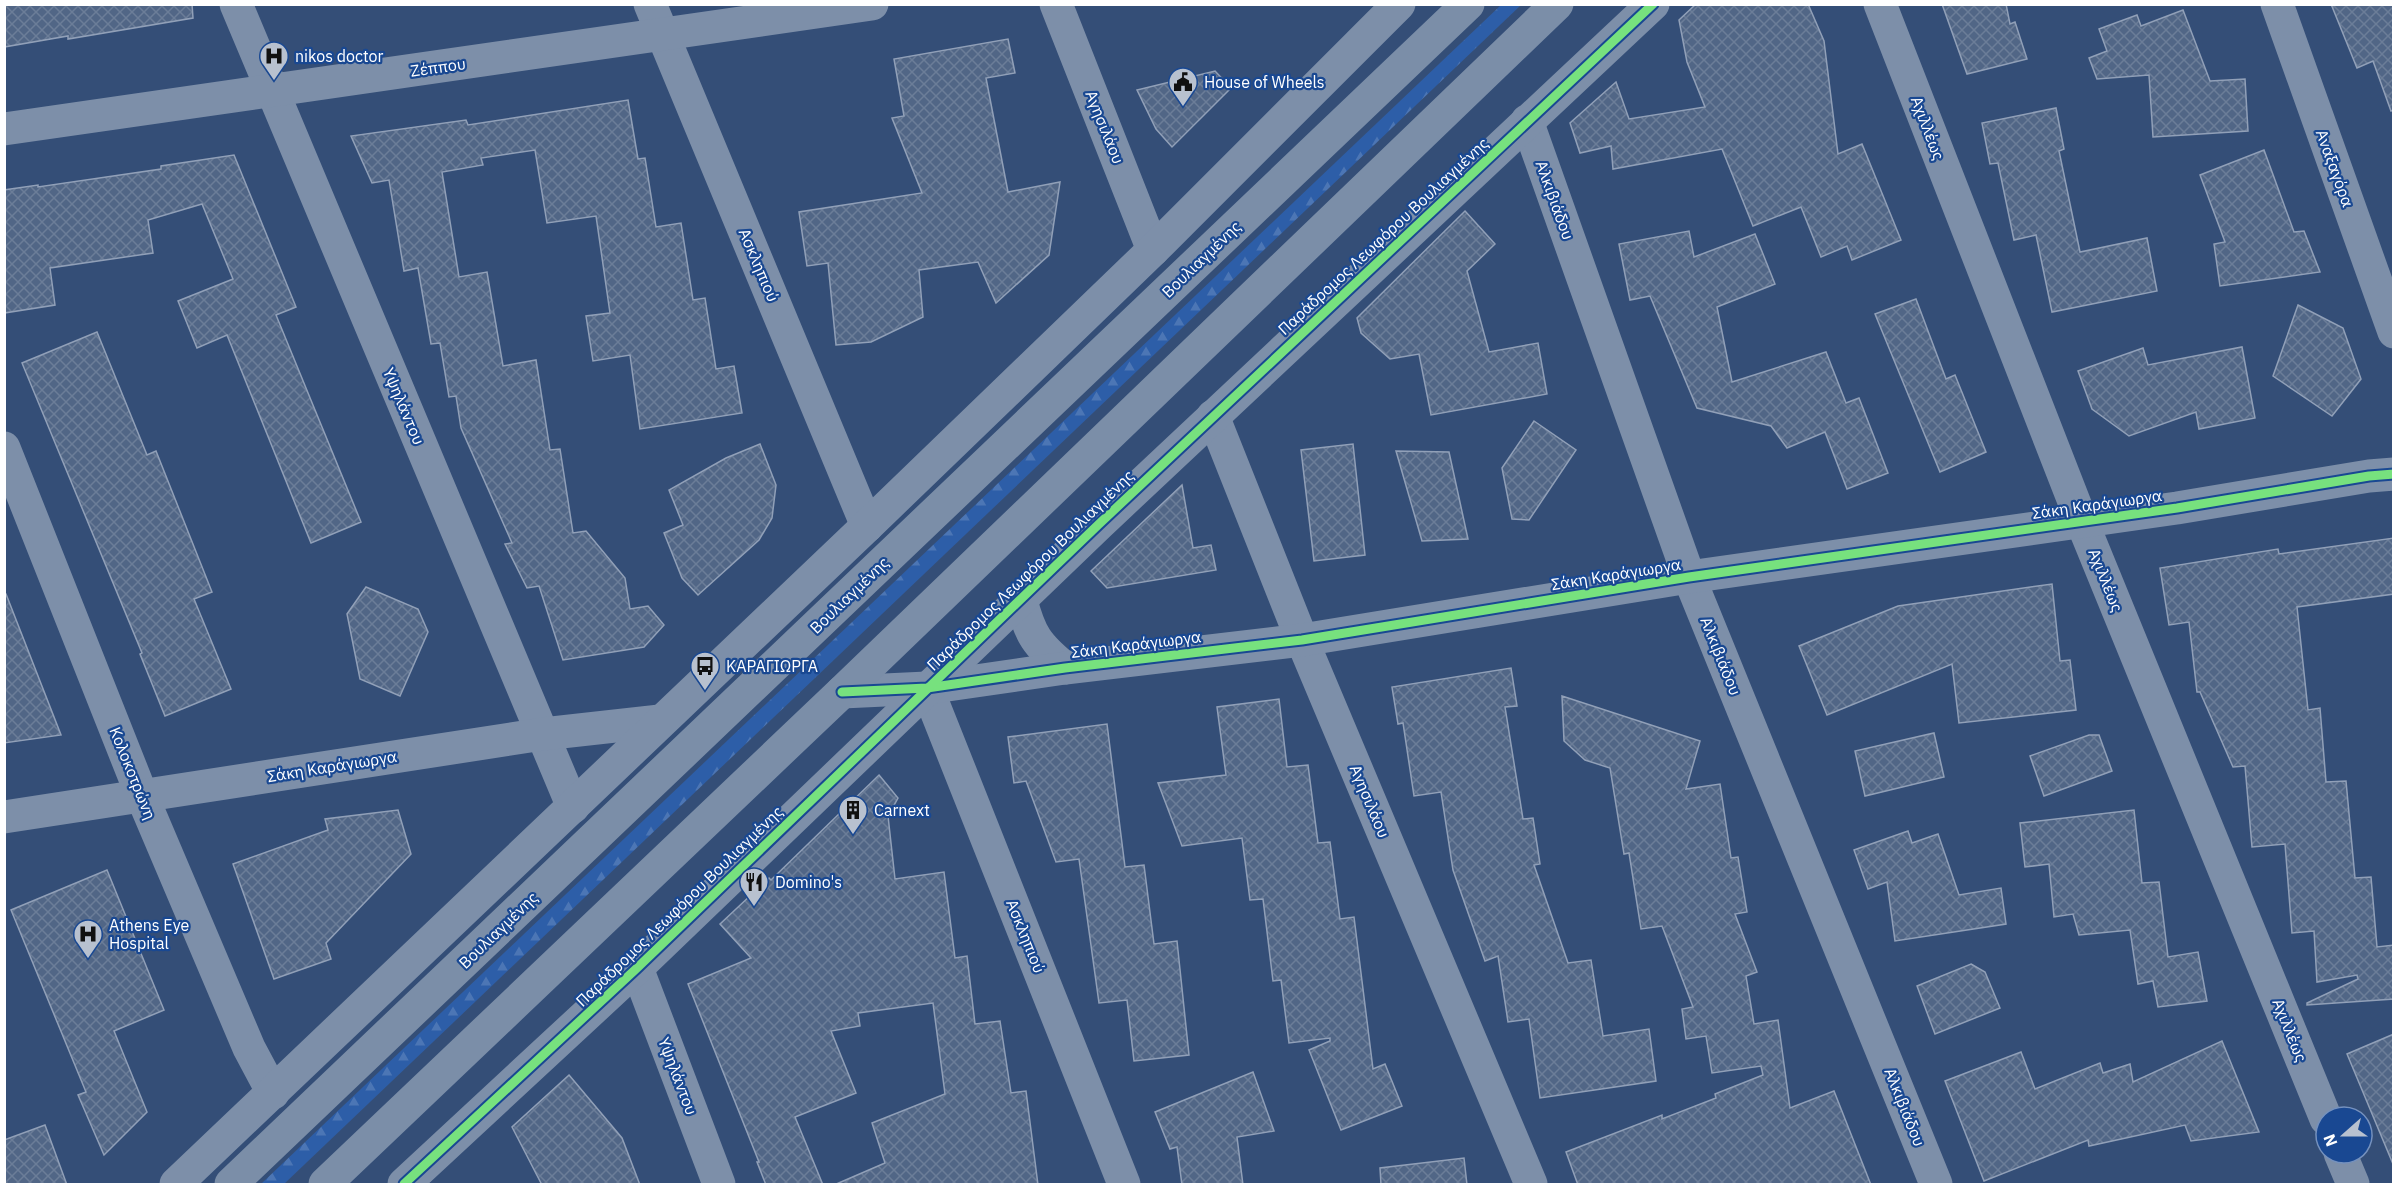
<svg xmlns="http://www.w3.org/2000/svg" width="2398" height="1189" font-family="'IBM Plex Sans',sans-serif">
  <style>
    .forest { fill: url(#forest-firs) }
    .building { fill: url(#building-cross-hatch); stroke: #91a0b8; stroke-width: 1.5 }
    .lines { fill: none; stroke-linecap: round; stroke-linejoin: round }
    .minor { stroke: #7d8fa9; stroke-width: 33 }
    .major { stroke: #7b8ea8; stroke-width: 33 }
    .cycleway-casing { stroke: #194892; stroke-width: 13 }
    .cycleway { stroke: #77e17e; stroke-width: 9 }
    .labels { text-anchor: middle; stroke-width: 4.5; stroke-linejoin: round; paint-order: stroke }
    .poi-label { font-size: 16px; fill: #fff; stroke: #194892; text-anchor: start }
    .street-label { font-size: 16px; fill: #fff; stroke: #194892 }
  </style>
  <defs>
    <pattern id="forest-firs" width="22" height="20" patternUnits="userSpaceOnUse" patternTransform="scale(1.5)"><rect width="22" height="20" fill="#2d5ea8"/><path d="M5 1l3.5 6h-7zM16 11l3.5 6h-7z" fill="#4c76b5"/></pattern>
    <pattern id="building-cross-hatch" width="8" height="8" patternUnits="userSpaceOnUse" patternTransform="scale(1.5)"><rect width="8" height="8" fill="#516686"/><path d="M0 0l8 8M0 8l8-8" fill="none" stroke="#6b7d98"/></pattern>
  </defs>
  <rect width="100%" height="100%" fill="#344e77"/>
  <path class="forest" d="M1501,5H1521L284,1184H261Z"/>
  <g class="building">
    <path d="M4,4H192L193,18L68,39V36L4,47Z"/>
    <path d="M1696,4H1808L1824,41L1838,154L1862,144L1901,240L1852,260L1847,246L1821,257L1801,207L1753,226L1722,149L1613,169L1611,146L1580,153L1570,123L1616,82L1629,119L1705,107L1687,62L1679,20Z"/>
    <path d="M1942,4H2006L2010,24L2015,22L2027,59L1967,74Z"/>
    <path d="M2331,4H2394V110L2391,111L2373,61L2357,68Z"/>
    <path d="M2183,10L2210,81L2245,79L2248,131L2153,137L2149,75L2097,79L2089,58L2107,51L2099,29L2137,15L2141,26Z"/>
    <path d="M1008,39L1015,73L986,78L1008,192L1060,182L1049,255L996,303L978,262L919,270L923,317L871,342L836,345L828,263L807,266L799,212L922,193L892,118L904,116L894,59Z"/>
    <path d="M1215,71L1231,88L1172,147L1156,129L1137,90Z"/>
    <path d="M628,100L638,159L645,158L656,227L681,223L693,300L705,298L716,369L734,366L742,413L640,429L630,355L593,361L586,316L610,313L596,216L547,223L535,150L481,158L483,165L442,172L459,277L487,272L503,366L536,360L550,450L560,449L573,533L586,531L625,578L630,609L648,606L664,625L644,647L563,660L539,586L527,588L505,544L512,543L461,428L456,396L449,397L440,343L431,344L418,268L404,271L389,180L372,183L351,136L466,120L468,125Z"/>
    <path d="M2056,108L2064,149L2059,151L2080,252L2147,238L2157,291L2052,312L2036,235L2014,240L1998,163L1990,164L1982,123Z"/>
    <path d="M2264,150L2294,232L2304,231L2320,272L2220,286L2214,244L2225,242L2200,175Z"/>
    <path d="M234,155L296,307L276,315L361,522L311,543L227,335L197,348L178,301L233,279L202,204L148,220L153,253L50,268L55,305L4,313V190L38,185V187L161,169V166Z"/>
    <path d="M1465,211L1495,244L1467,271L1489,352L1538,343L1547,394L1431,415L1419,354L1390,359L1361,333L1357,318Z"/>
    <path d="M1689,231L1694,257L1755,234L1775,284L1717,307L1732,382L1826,352L1846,403L1859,398L1888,473L1847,489L1825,432L1787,448L1771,426L1697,408L1650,296L1630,300L1619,244Z"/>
    <path d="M1916,299L1946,379L1955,375L1986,452L1940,472L1875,314Z"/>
    <path d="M2298,305L2343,328L2361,379L2332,416L2273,376Z"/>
    <path d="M97,332L147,455L156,451L212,592L194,599L231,689L165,716L140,654L142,653L22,363Z"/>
    <path d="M2242,347L2255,418L2199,429L2196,412L2129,436L2092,409L2078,371L2143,348L2148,365Z"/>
    <path d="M1534,421L1576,450L1529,520L1512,519L1502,468Z"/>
    <path d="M760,444L776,485L772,518L759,540L698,595L682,578L664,533L683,525L669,490L726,458Z"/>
    <path d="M1353,444L1365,555L1314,561L1301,450Z"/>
    <path d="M1396,451L1449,452L1468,539L1422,541Z"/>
    <path d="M1182,485L1193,548L1211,545L1216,570L1107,588L1091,571Z"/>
    <path d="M2394,538V594L2297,607L2308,710L2320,708L2326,782L2346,781L2355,878L2371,877L2377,947L2394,945V999L2307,1005V1003L2358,979L2357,975L2317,982L2314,931L2292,933L2285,844L2252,847L2245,766L2233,767L2200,692H2197L2189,622L2169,625L2160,568L2278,549L2279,554Z"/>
    <path d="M2052,584L2060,661L2070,660L2076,710L1959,723L1952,664L1827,715L1799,646L1898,606Z"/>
    <path d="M366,587L418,609L428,632L400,696L360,679L347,614Z"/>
    <path d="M4,594H6L61,735L4,743Z"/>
    <path d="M1511,668L1517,706L1505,707L1523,819L1533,818L1540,864L1534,865L1568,963L1591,960L1603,1036L1649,1029L1656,1081L1540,1098L1529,1019L1508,1022L1498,956L1485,961L1453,870L1441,792L1414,796L1403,723L1398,724L1392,687Z"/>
    <path d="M1562,696L1700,741L1686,789L1720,784L1731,858L1738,857L1747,912L1735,914L1757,972L1746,976L1754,1024L1778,1020L1790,1108L1834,1091L1871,1185H1578L1566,1152L1662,1115V1119L1716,1098L1715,1094L1763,1075L1761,1066L1712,1073L1706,1036L1686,1039L1682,1009L1693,1007L1662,926L1641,929L1629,853L1624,854L1610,768L1585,760L1564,741Z"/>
    <path d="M1279,699L1287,767L1308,765L1318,843L1330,842L1340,919L1354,917L1373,1069L1385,1064L1402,1106L1341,1130L1309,1050L1330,1041V1038L1289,1043L1281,980L1273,981L1263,899L1250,900L1242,838L1182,846L1158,783L1226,775L1217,707Z"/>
    <path d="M1107,724L1125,867L1144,865L1154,944L1177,941L1189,1055L1134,1061L1127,1000L1099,1003L1079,859L1056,862L1026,781L1014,783L1008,737Z"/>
    <path d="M1934,733L1944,777L1865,796L1855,751Z"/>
    <path d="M2089,735H2099L2112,771L2044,796L2030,756Z"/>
    <path d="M879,775L898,798L888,816L895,879L944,872L955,958L967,956L975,1024L1000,1021L1011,1093L1026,1091L1038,1185H834L885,1163L872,1123L945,1094L933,1003L858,1013L860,1026L831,1031L856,1093L795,1117L823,1185H766L757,1162H759L688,984L751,958L720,924L769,878L771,880Z"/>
    <path d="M398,810L411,854L326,943L331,959L274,979L233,864L328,830L325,819Z"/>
    <path d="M2134,810L2142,883L2159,882L2168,957L2198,952L2207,1001L2158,1007L2153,981L2138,984L2130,930L2079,935L2073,914L2054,917L2049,864L2025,867L2020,823Z"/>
    <path d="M1908,831L1912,843L1938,834L1959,895L2001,888L2006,924L1895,941L1887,882L1868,889L1854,850Z"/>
    <path d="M107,870L164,1010L114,1031L147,1112L104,1155L78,1095L86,1092L11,910Z"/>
    <path d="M1971,964L1985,972L2000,1008L1935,1034L1917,986Z"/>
    <path d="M2394,1034V1164H2393L2347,1054Z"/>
    <path d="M2222,1041L2259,1132L2191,1141L2185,1125L2089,1146L2088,1140L1984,1181L1945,1081L2021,1052L2035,1089L2100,1063L2103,1073L2130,1064L2133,1082Z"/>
    <path d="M1253,1072L1274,1131L1237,1137L1243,1185H1182L1177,1147L1170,1149L1155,1112Z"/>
    <path d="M569,1075L622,1138L640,1185H542L512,1127Z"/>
    <path d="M45,1125L67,1185H4V1140Z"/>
    <path d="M1464,1158L1467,1185H1381L1380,1168Z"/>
  </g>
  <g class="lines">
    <g class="minor">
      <path d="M236,4L573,807"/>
      <path d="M650,4L867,526"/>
      <path d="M1056,4L1153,250"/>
      <path d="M1880,4L2082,522L2326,1119"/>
      <path d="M2277,4L2394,332"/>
      <path d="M1527,121L1689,577L1936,1184"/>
      <path d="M4,129L872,4"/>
      <path d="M1213,416L1302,640L1531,1184"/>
      <path d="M4,448L142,796L249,1048L273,1093"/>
      <path d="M1021,600C1030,635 1037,645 1065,668"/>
      <path d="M927,688L1124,1184"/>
      <path d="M842,692L927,688L1065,668L1302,640L1689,577L2177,508L2369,476L2394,474"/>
      <path d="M4,817L543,734L660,721"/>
      <path d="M637,968L719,1184"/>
      <path d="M2340,1153L2353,1184"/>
      <path d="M176,1184L867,526L1153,250L1399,4"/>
      <path d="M404,1184L637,968L1099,524L1653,4"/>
    </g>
    <g class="major">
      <path d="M231,1184L1468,4"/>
      <path d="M325,1184L842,692L1557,4"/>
    </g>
    <g class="cycleway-casing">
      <g id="cycleway">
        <path d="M842,692L927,688L1065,668L1302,640L1689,577L2177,508L2369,476L2394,474"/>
        <path d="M404,1184L637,968L1099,524L1653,4"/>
      </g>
    </g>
    <use href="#cycleway" class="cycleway"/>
  </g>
  <defs>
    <g id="hospital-pin" transform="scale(1.5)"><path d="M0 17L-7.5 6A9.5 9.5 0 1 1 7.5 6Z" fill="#b8c1cf" stroke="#194892"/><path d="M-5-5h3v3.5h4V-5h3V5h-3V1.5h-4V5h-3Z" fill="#111"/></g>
    <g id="civic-pin" transform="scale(1.5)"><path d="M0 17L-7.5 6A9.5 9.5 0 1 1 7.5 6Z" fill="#b8c1cf" stroke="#194892"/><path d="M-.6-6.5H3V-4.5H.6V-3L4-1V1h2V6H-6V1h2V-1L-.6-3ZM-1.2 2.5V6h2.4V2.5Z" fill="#111"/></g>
    <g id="bus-pin" transform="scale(1.5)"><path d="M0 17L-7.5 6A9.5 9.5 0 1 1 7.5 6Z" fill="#b8c1cf" stroke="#194892"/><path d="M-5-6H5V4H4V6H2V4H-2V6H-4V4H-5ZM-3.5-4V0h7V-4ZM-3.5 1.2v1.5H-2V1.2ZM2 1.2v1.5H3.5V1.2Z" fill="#111"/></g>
    <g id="building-pin" transform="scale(1.5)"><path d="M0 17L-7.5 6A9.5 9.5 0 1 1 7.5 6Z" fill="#b8c1cf" stroke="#194892"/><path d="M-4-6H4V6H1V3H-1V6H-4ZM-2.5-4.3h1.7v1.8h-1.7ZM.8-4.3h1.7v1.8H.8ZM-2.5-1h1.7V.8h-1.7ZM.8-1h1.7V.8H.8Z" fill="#111"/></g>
    <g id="restaurant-pin" transform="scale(1.5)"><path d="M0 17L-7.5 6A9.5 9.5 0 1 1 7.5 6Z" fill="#b8c1cf" stroke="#194892"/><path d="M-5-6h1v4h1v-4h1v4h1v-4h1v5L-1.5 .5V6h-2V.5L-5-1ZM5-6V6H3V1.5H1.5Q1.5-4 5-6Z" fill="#111"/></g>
  </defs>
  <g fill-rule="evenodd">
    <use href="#hospital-pin" x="274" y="56"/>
    <use href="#civic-pin" x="1183" y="82"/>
    <use href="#bus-pin" x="705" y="666"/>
    <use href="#building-pin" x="853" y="810"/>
    <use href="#restaurant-pin" x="754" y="882"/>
    <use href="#hospital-pin" x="88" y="934"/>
  </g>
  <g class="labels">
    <g class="poi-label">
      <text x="295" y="62">nikos doctor</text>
      <text x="1204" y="88">House of Wheels</text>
      <text x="726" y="672">ΚΑΡΑΓΙΩΡΓΑ</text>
      <text x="874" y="816">Carnext</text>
      <text x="775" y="888">Domino's</text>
      <text x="109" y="931">Athens Eye<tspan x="109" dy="18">Hospital</tspan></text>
    </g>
    <g class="street-label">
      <text transform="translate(438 67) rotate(-8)" y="6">Ζέππου</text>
      <text transform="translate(1105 127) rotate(68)" y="6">Αγησιλάου</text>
      <text transform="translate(1928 128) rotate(69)" y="6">Αχιλλέως</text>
      <text transform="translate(2335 168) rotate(70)" y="6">Αναξαγόρα</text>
      <text transform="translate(1555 200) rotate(70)" y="6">Αλκιβιάδου</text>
      <text transform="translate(1383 236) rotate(-43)" y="6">Παράδρομος Λεωφόρου Βουλιαγμένης</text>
      <text transform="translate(1201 259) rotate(-44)" y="6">Βουλιαγμένης</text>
      <text transform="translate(759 265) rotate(67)" y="6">Ασκληπιού</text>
      <text transform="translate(404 406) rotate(67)" y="6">Υψηλάντου</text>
      <text transform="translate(2097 504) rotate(-8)" y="6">Σάκη Καράγιωργα</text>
      <text transform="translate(1030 570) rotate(-44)" y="6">Παράδρομος Λεωφόρου Βουλιαγμένης</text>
      <text transform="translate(1616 574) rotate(-9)" y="6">Σάκη Καράγιωργα</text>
      <text transform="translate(2106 580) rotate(68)" y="6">Αχιλλέως</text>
      <text transform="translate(849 595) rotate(-44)" y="6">Βουλιαγμένης</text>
      <text transform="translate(1136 644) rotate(-7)" y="6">Σάκη Καράγιωργα</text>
      <text transform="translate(1721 656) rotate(68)" y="6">Αλκιβιάδου</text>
      <text transform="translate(332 766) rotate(-9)" y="6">Σάκη Καράγιωργα</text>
      <text transform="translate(133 773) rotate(68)" y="6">Κολοκοτρώνη</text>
      <text transform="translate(1370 801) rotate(67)" y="6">Αγησιλάου</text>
      <text transform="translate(679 906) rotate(-44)" y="6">Παράδρομος Λεωφόρου Βουλιαγμένης</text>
      <text transform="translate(498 930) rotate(-44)" y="6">Βουλιαγμένης</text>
      <text transform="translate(1026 936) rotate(68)" y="6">Ασκληπιού</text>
      <text transform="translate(2290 1030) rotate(68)" y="6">Αχιλλέως</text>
      <text transform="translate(678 1076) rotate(69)" y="6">Υψηλάντου</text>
      <text transform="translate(1905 1107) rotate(68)" y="6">Αλκιβιάδου</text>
    </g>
  </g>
  <rect width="2398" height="1189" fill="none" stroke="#ffffff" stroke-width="12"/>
  <g transform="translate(2344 1135) rotate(249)"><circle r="28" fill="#194892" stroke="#7591be" stroke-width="1.5"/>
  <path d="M0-4.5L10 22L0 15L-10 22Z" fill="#b8c1cf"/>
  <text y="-9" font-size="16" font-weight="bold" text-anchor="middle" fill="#ffffff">N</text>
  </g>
</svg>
